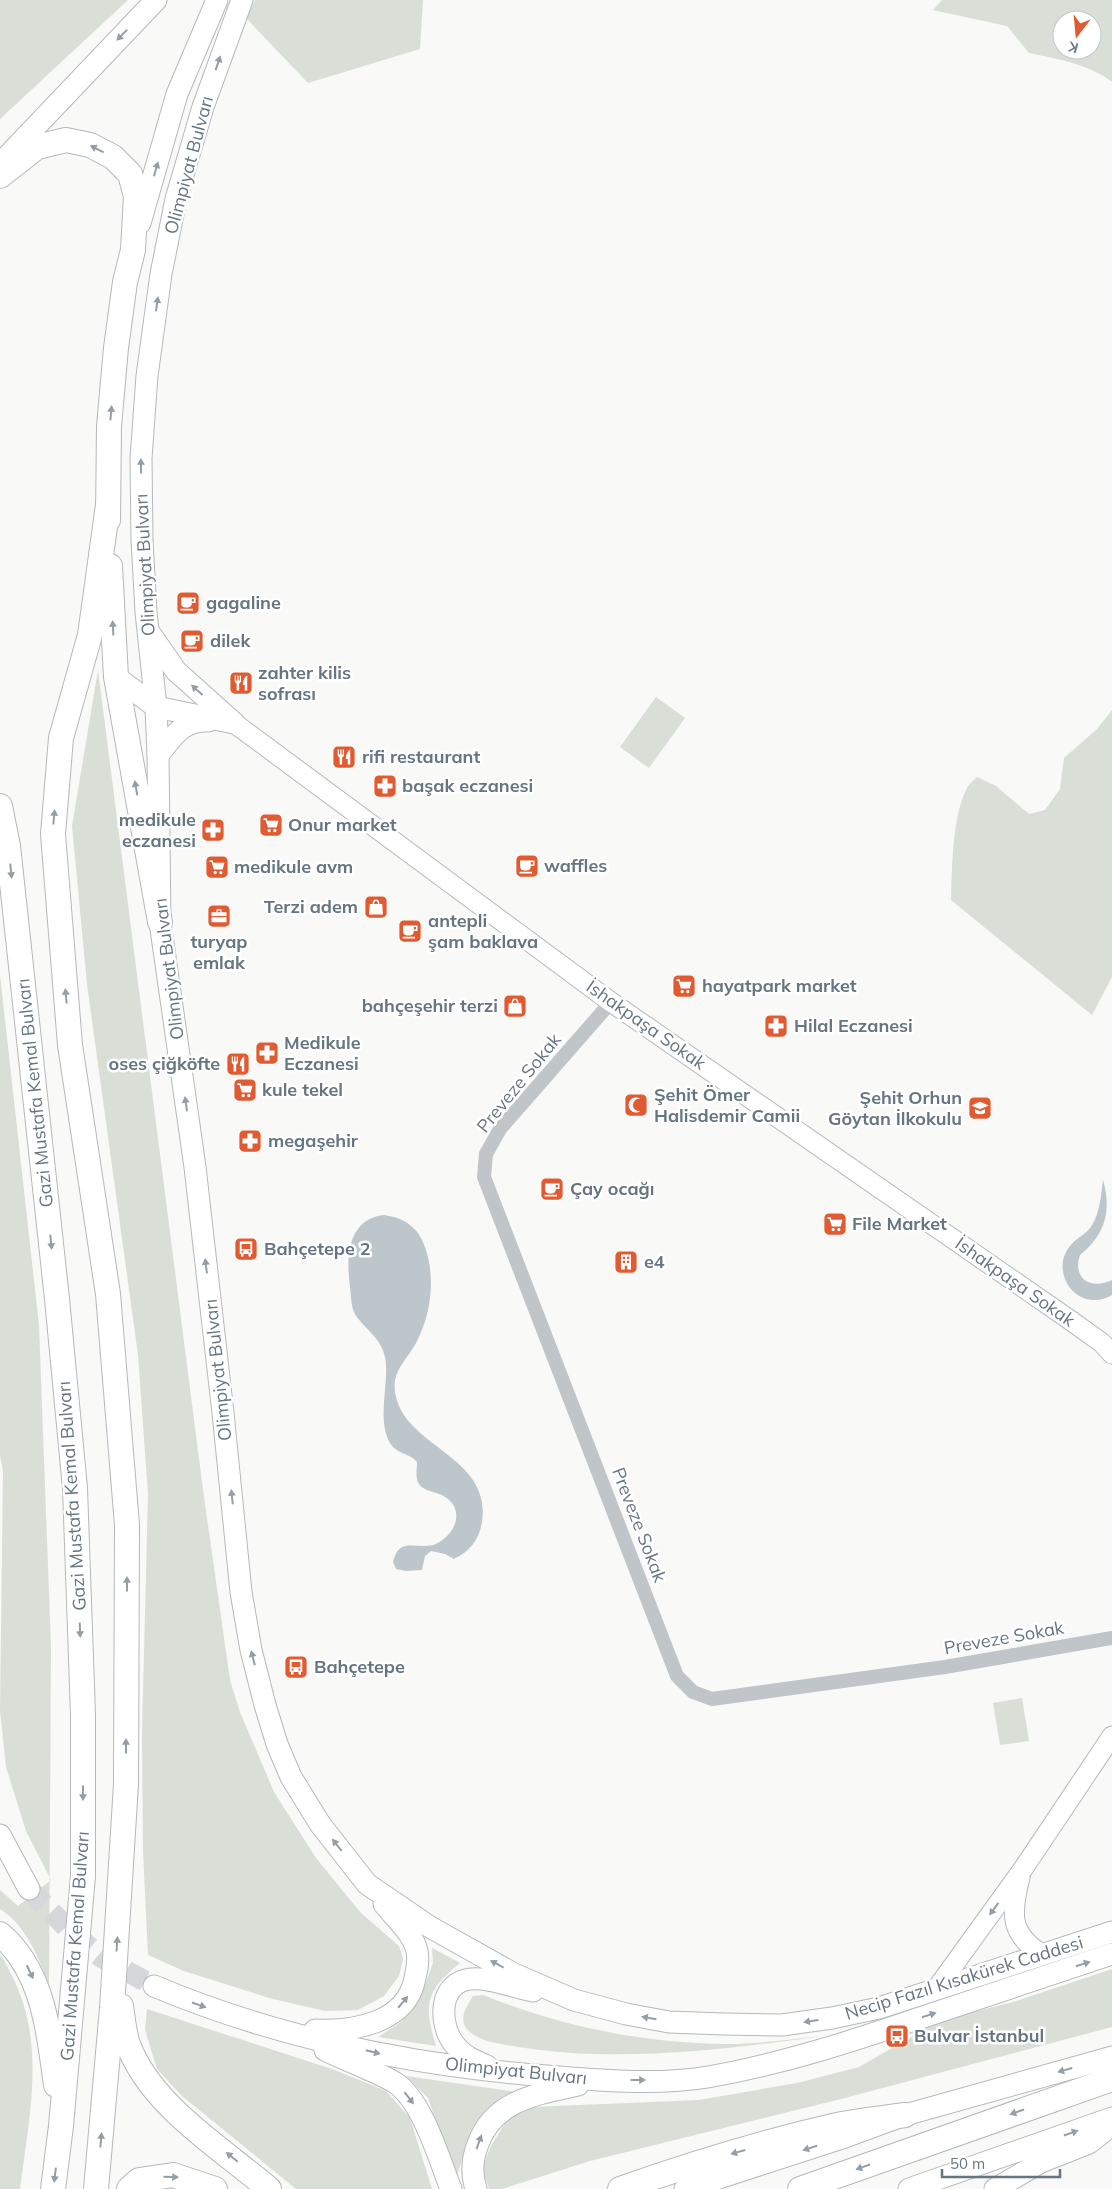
<svg xmlns="http://www.w3.org/2000/svg" width="1112" height="2189" font-family="Mulish,sans-serif">
  <style>
    .green { fill: #d9ded6; fill-rule: evenodd }
    .water { fill: #bcc6cb }
    .lines { fill: none; stroke-linecap: round; stroke-linejoin: round }
    .primary-tunnel { stroke: #d4d8da; stroke-width: 21; stroke-dasharray: 21 11; stroke-linecap: butt }
    .secondary-casing { stroke: #b3b9bd; stroke-width: 21 }
    .primary-casing { stroke: #b4b9bd; stroke-width: 23 }
    .highway-casing { stroke: #b4b8bc; stroke-width: 26 }
    .street { stroke: #c0c5c9; stroke-width: 14 }
    .secondary { stroke: #fff; stroke-width: 19 }
    .primary { stroke: #fff; stroke-width: 21 }
    .highway { stroke: #fff; stroke-width: 24 }
    .oneway { fill: #939ea7 }
    .labels { text-anchor: middle; stroke-width: 5; stroke-linejoin: round; paint-order: stroke }
    .street-label { font-size: 18px; fill: #657581; stroke: #fff }
    .poi-label { font-size: 18px; font-weight: bold; fill: #657581; stroke: #fff; text-anchor: start }
  </style>
  <rect width="100%" height="100%" fill="#f9f9f7"/>
  <g class="green">
    <path d="M0,0H128L0,119Z"/>
    <path d="M255,0H423L420,49L308,83L246,18Z"/>
    <path d="M942,0H1112V82C1089,64 1057,59 1029,53L1007,26L933,10ZM1062,20H1092V50H1062Z"/>
    <path d="M98,670L203,1490L230,1680L240,1712L274,1792L316,1858L361,1913L399,1946L403,1959L399,1976L384,1996L358,2010L325,2011L269,1998L184,1971L148,1955L143,1851L142,1733L148,1494L138,1355L87,984L72,826Z"/>
    <path d="M656,697L685,718L649,768L620,747Z"/>
    <path d="M1112,710V977L1092,1015L951,900C952,869 952,816 967,788C969,784 974,780 977,777L996,786L1029,814L1045,810L1060,789L1064,758L1097,729Z"/>
    <path d="M0,975L39,1325L51,1647L49,1984C38,1957 26,1925 0,1909V1890L18,1906L51,1880L26,1831L6,1767L0,1711L3,1472L0,1455Z"/>
    <path d="M1022,1698L1029,1741L1000,1745L993,1703Z"/>
    <path d="M432,1948L460,1963C426,1991 423,2004 436,2046L378,2037L401,2022L413,2008L425,1985L433,1963Z"/>
    <path d="M0,1955C5,1960 8,1968 11,1974C47,2042 29,2117 20,2189H0Z"/>
    <path d="M1112,1969V2027L841,2099L590,2161L502,2189H489L482,2167L491,2146L507,2120L532,2107L699,2100L797,2083L859,2067L941,2020L1013,2002Z"/>
    <path d="M483,1995C562,2027 643,2043 728,2044C759,2044 791,2039 823,2036C721,2050 620,2063 518,2047C501,2044 471,2041 464,2024C461,2014 468,2004 473,1996Z"/>
    <path d="M147,2009L332,2069L386,2091L410,2118L432,2189H296L182,2096L157,2069L145,2030Z"/>
    <path d="M406,2076L517,2092L490,2108L470,2136L456,2178L428,2098Z"/>
  </g>
  <g class="water">
    <path d="M1103,1180C1112,1211 1105,1235 1080,1255C1072,1279 1091,1290 1112,1280V1295C1104,1300 1095,1301 1086,1299C1064,1292 1055,1264 1070,1246C1076,1238 1087,1234 1092,1225C1100,1212 1101,1195 1103,1180Z"/>
    <path d="M384,1215C405,1218 418,1227 425,1247C436,1278 431,1315 416,1343C405,1363 390,1372 396,1397C408,1448 492,1457 482,1522C479,1540 470,1551 454,1559L445,1554L431,1551L425,1556L422,1570L406,1571L396,1569L393,1562C399,1537 414,1549 433,1545C449,1540 464,1519 452,1503C442,1490 426,1494 419,1484C415,1478 417,1469 417,1462C410,1453 396,1454 390,1443C376,1419 390,1382 385,1357C381,1337 364,1329 355,1314C351,1307 351,1295 350,1287C346,1258 347,1219 384,1215Z"/>
  </g>
  <g class="lines">
    <path class="primary-tunnel" d="M29,1889L67,1928L101,1957L154,1986"/>
    <g class="secondary-casing">
      <g id="secondary">
        <path d="M234,723L611,1002L1070,1320L1102,1343L1112,1354"/>
        <path d="M1020,1878C1011,1913 1009,1934 1042,1954"/>
        <path d="M937,1988L1023,1869L1112,1736"/>
      </g>
    </g>
    <g class="primary-casing">
      <g id="primary">
        <path d="M242,0L203,107L176,199L161,274L147,376L141,458L142,540L146,612L156,707L158,755L160,922L195,1167L223,1413L241,1592L251,1650L265,1705L277,1744L291,1777L320,1824L367,1884L430,1927L514,1974L574,2000L626,2014L669,2022L724,2024L782,2025L832,2018L879,2008L1112,1932"/>
        <path d="M0,164L156,0"/>
        <path d="M140,223L177,94L217,0"/>
        <path d="M149,632L176,671L234,723"/>
        <path d="M116,677L156,707L234,723"/>
        <path d="M158,755C173,737 182,720 208,721"/>
        <path d="M0,1835L29,1889"/>
        <path d="M154,1986C282,2040 422,2067 559,2077C608,2081 660,2085 708,2077C782,2064 853,2041 923,2017C986,1996 1049,1975 1112,1954"/>
        <path d="M315,2030C353,2032 407,2023 415,1978C417,1969 419,1960 417,1951C413,1933 395,1918 384,1904"/>
        <path d="M325,2050C347,2061 373,2070 394,2082C422,2099 439,2159 451,2189"/>
        <path d="M487,2066C475,2061 463,2056 455,2045C440,2028 437,1988 465,1980C484,1975 513,1987 533,1991"/>
        <path d="M476,2189C471,2174 472,2159 478,2144C494,2100 537,2094 578,2085"/>
        <path d="M685,2189L845,2137L905,2115L1112,2057"/>
        <path d="M909,2189L1112,2118"/>
        <path d="M995,2189L1041,2162L1089,2143L1112,2125"/>
      </g>
    </g>
    <g class="highway-casing">
      <g id="highway">
        <path d="M0,176L37,147L66,140L90,145L113,157L130,174L136,196L133,250L125,282L116,348L109,426L108,520"/>
        <path d="M110,566L116,677L160,922"/>
        <path d="M0,806L8,846L57,1299L75,1488L83,1715V1876L61,2126L53,2189"/>
        <path d="M0,1934C44,1972 48,2030 56,2085"/>
        <path d="M121,2006C123,2019 124,2033 128,2044C150,2105 221,2148 269,2189"/>
        <path d="M96,2189L112,2008L126,1784L127,1525L108,1294L70,1045L53,834L61,738L90,635L108,505"/>
        <path d="M129,2189L139,2180L173,2175L215,2189"/>
        <path d="M620,2189C691,2164 763,2142 837,2125C859,2121 882,2118 905,2115"/>
        <path d="M800,2189L1112,2079"/>
      </g>
    </g>
    <path class="street" d="M611,1002L500,1129L486,1154L484,1177L677,1676L693,1692L712,1699L945,1667L1112,1638"/>
    <use href="#secondary" class="secondary"/>
    <use href="#primary" class="primary"/>
    <use href="#highway" class="highway"/>
  </g>
  <defs><path id="oneway-solid" d="M-6-.8H1V-3.2L6.5 0L1 3.2V.8H-6Z" transform="scale(1.25)"/></defs>
  <g class="oneway">
    <use href="#oneway-solid" transform="translate(122 35) rotate(134)"/>
    <use href="#oneway-solid" transform="translate(218 63) rotate(-71)"/>
    <use href="#oneway-solid" transform="translate(97 149) rotate(-153)"/>
    <use href="#oneway-solid" transform="translate(156 169) rotate(-74)"/>
    <use href="#oneway-solid" transform="translate(157 304) rotate(-82)"/>
    <use href="#oneway-solid" transform="translate(111 413) rotate(-85)"/>
    <use href="#oneway-solid" transform="translate(141 466) rotate(-91)"/>
    <use href="#oneway-solid" transform="translate(113 628) rotate(-93)"/>
    <use href="#oneway-solid" transform="translate(197 690) rotate(-138)"/>
    <use href="#oneway-solid" transform="translate(136 788) rotate(-100)"/>
    <use href="#oneway-solid" transform="translate(54 817) rotate(-85)"/>
    <use href="#oneway-solid" transform="translate(11 871) rotate(84)"/>
    <use href="#oneway-solid" transform="translate(66 996) rotate(-95)"/>
    <use href="#oneway-solid" transform="translate(186 1104) rotate(-98)"/>
    <use href="#oneway-solid" transform="translate(51 1242) rotate(84)"/>
    <use href="#oneway-solid" transform="translate(206 1266) rotate(-97)"/>
    <use href="#oneway-solid" transform="translate(232 1497) rotate(-96)"/>
    <use href="#oneway-solid" transform="translate(127 1584) rotate(-90)"/>
    <use href="#oneway-solid" transform="translate(80 1630) rotate(88)"/>
    <use href="#oneway-solid" transform="translate(253 1658) rotate(-104)"/>
    <use href="#oneway-solid" transform="translate(126 1746) rotate(-90)"/>
    <use href="#oneway-solid" transform="translate(83 1793) rotate(90)"/>
    <use href="#oneway-solid" transform="translate(337 1845) rotate(-128)"/>
    <use href="#oneway-solid" transform="translate(994 1909) rotate(126)"/>
    <use href="#oneway-solid" transform="translate(117 1944) rotate(-86)"/>
    <use href="#oneway-solid" transform="translate(497 1964) rotate(-152)"/>
    <use href="#oneway-solid" transform="translate(1083 1964) rotate(-18)"/>
    <use href="#oneway-solid" transform="translate(30 1972) rotate(64)"/>
    <use href="#oneway-solid" transform="translate(403 2002) rotate(-50)"/>
    <use href="#oneway-solid" transform="translate(199 2005) rotate(19)"/>
    <use href="#oneway-solid" transform="translate(929 2015) rotate(-18)"/>
    <use href="#oneway-solid" transform="translate(649 2018) rotate(-170)"/>
    <use href="#oneway-solid" transform="translate(811 2021) rotate(172)"/>
    <use href="#oneway-solid" transform="translate(373 2052) rotate(14)"/>
    <use href="#oneway-solid" transform="translate(1065 2070) rotate(164)"/>
    <use href="#oneway-solid" transform="translate(638 2080)"/>
    <use href="#oneway-solid" transform="translate(409 2098) rotate(52)"/>
    <use href="#oneway-solid" transform="translate(1017 2112) rotate(161)"/>
    <use href="#oneway-solid" transform="translate(1071 2133) rotate(-19)"/>
    <use href="#oneway-solid" transform="translate(101 2140) rotate(-85)"/>
    <use href="#oneway-solid" transform="translate(479 2142) rotate(-70)"/>
    <use href="#oneway-solid" transform="translate(810 2148) rotate(162)"/>
    <use href="#oneway-solid" transform="translate(738 2152) rotate(164)"/>
    <use href="#oneway-solid" transform="translate(232 2157) rotate(-141)"/>
    <use href="#oneway-solid" transform="translate(863 2167) rotate(161)"/>
    <use href="#oneway-solid" transform="translate(55 2175) rotate(97)"/>
    <use href="#oneway-solid" transform="translate(171 2177) rotate(2)"/>
  </g>
  <defs>
    <g id="cafe-square" transform="scale(1.25)"><rect x="-9" y="-9" width="18" height="18" rx="4" fill="#e05b31" stroke="#fff"/><path d="M-5.5-4.5H6V0H3Q3 3.5 0 3.5H-2.5Q-5.5 3.5-5.5 0ZM3-3.2v2h1.7v-2ZM-6 4.5H4V6H-6Z" fill="#fff"/></g>
    <g id="restaurant-square" transform="scale(1.25)"><rect x="-9" y="-9" width="18" height="18" rx="4" fill="#e05b31" stroke="#fff"/><path d="M-5-6h1v4h1v-4h1v4h1v-4h1v5L-1.5 .5V6h-2V.5L-5-1ZM5-6V6H3V1.5H1.5Q1.5-4 5-6Z" fill="#fff"/></g>
    <g id="pharmacy-square" transform="scale(1.25)"><rect x="-9" y="-9" width="18" height="18" rx="4" fill="#e05b31" stroke="#fff"/><path d="M-2-6h4v4h4v4h-4v4h-4v-4h-4v-4h4Z" fill="#fff"/></g>
    <g id="supermarket-square" transform="scale(1.25)"><rect x="-9" y="-9" width="18" height="18" rx="4" fill="#e05b31" stroke="#fff"/><path d="M-6-5.5h2.5l.6 2H6L4.5 2H-2.5L-4.4-4H-6ZM-1.5 3.2a1.3 1.3 0 1 0 .1 0ZM3 3.2a1.3 1.3 0 1 0 .1 0Z" fill="#fff"/></g>
    <g id="shop-square" transform="scale(1.25)"><rect x="-9" y="-9" width="18" height="18" rx="4" fill="#e05b31" stroke="#fff"/><path d="M-5-2.5h2.3a2.7 3.5 0 0 1 5.4 0H5L5.5 6h-11ZM-1.5-2.5h3a1.5 2.3 0 0 0-3 0Z" fill="#fff"/></g>
    <g id="office-square" transform="scale(1.25)"><rect x="-9" y="-9" width="18" height="18" rx="4" fill="#e05b31" stroke="#fff"/><path d="M-6-3h4V-5.5h4V-3h4V5H-6ZM-1-4.5V-3h2v-1.5ZM-6 0V1H6V0Z" fill="#fff"/></g>
    <g id="mosque-square" transform="scale(1.25)"><rect x="-9" y="-9" width="18" height="18" rx="4" fill="#e05b31" stroke="#fff"/><path d="M3.5-4.9A6 6 0 1 0 3.5 4.9A5 5 0 1 1 3.5-4.9Z" fill="#fff"/></g>
    <g id="school-square" transform="scale(1.25)"><rect x="-9" y="-9" width="18" height="18" rx="4" fill="#e05b31" stroke="#fff"/><path d="M0-5L7-2L0 1L-7-2ZM-4 1L0 2.5L4 1V4Q0 6-4 4Z" fill="#fff"/></g>
    <g id="bus-square" transform="scale(1.25)"><rect x="-9" y="-9" width="18" height="18" rx="4" fill="#e05b31" stroke="#fff"/><path d="M-5-6H5V4H4V6H2V4H-2V6H-4V4H-5ZM-3.5-4V0h7V-4ZM-3.5 1.2v1.5H-2V1.2ZM2 1.2v1.5H3.5V1.2Z" fill="#fff"/></g>
    <g id="building-square" transform="scale(1.25)"><rect x="-9" y="-9" width="18" height="18" rx="4" fill="#e05b31" stroke="#fff"/><path d="M-4-6H4V6H1V3H-1V6H-4ZM-2.5-4.3h1.7v1.8h-1.7ZM.8-4.3h1.7v1.8H.8ZM-2.5-1h1.7V.8h-1.7ZM.8-1h1.7V.8H.8Z" fill="#fff"/></g>
  </defs>
  <g fill-rule="evenodd">
    <use href="#cafe-square" x="188" y="603"/>
    <use href="#cafe-square" x="192" y="641"/>
    <use href="#restaurant-square" x="241" y="683"/>
    <use href="#restaurant-square" x="344" y="757"/>
    <use href="#pharmacy-square" x="385" y="786"/>
    <use href="#supermarket-square" x="271" y="825"/>
    <use href="#pharmacy-square" x="213" y="830"/>
    <use href="#cafe-square" x="527" y="866"/>
    <use href="#supermarket-square" x="217" y="867"/>
    <use href="#shop-square" x="376" y="907"/>
    <use href="#office-square" x="219" y="916"/>
    <use href="#cafe-square" x="410" y="931"/>
    <use href="#supermarket-square" x="684" y="986"/>
    <use href="#shop-square" x="515" y="1006"/>
    <use href="#pharmacy-square" x="776" y="1026"/>
    <use href="#pharmacy-square" x="267" y="1053"/>
    <use href="#restaurant-square" x="238" y="1064"/>
    <use href="#supermarket-square" x="245" y="1090"/>
    <use href="#mosque-square" x="636" y="1105"/>
    <use href="#school-square" x="980" y="1108"/>
    <use href="#pharmacy-square" x="250" y="1141"/>
    <use href="#cafe-square" x="552" y="1189"/>
    <use href="#supermarket-square" x="835" y="1224"/>
    <use href="#bus-square" x="246" y="1249"/>
    <use href="#building-square" x="626" y="1262"/>
    <use href="#bus-square" x="296" y="1667"/>
    <use href="#bus-square" x="897" y="2036"/>
  </g>
  <g class="labels">
    <g class="street-label">
      <text transform="translate(189 165) rotate(-75)" y="6">Olimpiyat Bulvarı</text>
      <text transform="translate(145 565) rotate(-93)" y="6">Olimpiyat Bulvarı</text>
      <text transform="translate(169 969) rotate(-97)" y="6">Olimpiyat Bulvarı</text>
      <text transform="translate(646 1025) rotate(35)" y="6">İshakpaşa Sokak</text>
      <text transform="translate(519 1083) rotate(-51)" y="6">Preveze Sokak</text>
      <text transform="translate(35 1093) rotate(-96)" y="6">Gazi Mustafa Kemal Bulvarı</text>
      <text transform="translate(1015 1282) rotate(35)" y="6">İshakpaşa Sokak</text>
      <text transform="translate(218 1370) rotate(-96)" y="6">Olimpiyat Bulvarı</text>
      <text transform="translate(72 1496) rotate(-94)" y="6">Gazi Mustafa Kemal Bulvarı</text>
      <text transform="translate(639 1525) rotate(69)" y="6">Preveze Sokak</text>
      <text transform="translate(1004 1638) rotate(-10)" y="6">Preveze Sokak</text>
      <text transform="translate(75 1946) rotate(-86)" y="6">Gazi Mustafa Kemal Bulvarı</text>
      <text transform="translate(964 1978) rotate(-17)" y="6">Necip Fazıl Kısakürek Caddesi</text>
      <text transform="translate(516 2071) rotate(6)" y="6">Olimpiyat Bulvarı</text>
    </g>
    <g class="poi-label">
      <text x="206" y="609">gagaline</text>
      <text x="210" y="647">dilek</text>
      <text x="258" y="679">zahter kilis<tspan x="258" dy="21">sofrası</tspan></text>
      <text x="362" y="763">rifi restaurant</text>
      <text x="402" y="792">başak eczanesi</text>
      <text x="196" y="826" text-anchor="end">medikule<tspan x="196" dy="21">eczanesi</tspan></text>
      <text x="288" y="831">Onur market</text>
      <text x="544" y="872">waffles</text>
      <text x="234" y="873">medikule avm</text>
      <text x="358" y="913" text-anchor="end">Terzi adem</text>
      <text x="428" y="927">antepli<tspan x="428" dy="21">şam baklava</tspan></text>
      <text x="219" y="948" text-anchor="middle">turyap<tspan x="219" dy="21">emlak</tspan></text>
      <text x="702" y="992">hayatpark market</text>
      <text x="498" y="1012" text-anchor="end">bahçeşehir terzi</text>
      <text x="794" y="1032">Hilal Eczanesi</text>
      <text x="284" y="1049">Medikule<tspan x="284" dy="21">Eczanesi</tspan></text>
      <text x="220" y="1070" text-anchor="end">oses çiğköfte</text>
      <text x="262" y="1096">kule tekel</text>
      <text x="654" y="1101">Şehit Ömer<tspan x="654" dy="21">Halisdemir Camii</tspan></text>
      <text x="962" y="1104" text-anchor="end">Şehit Orhun<tspan x="962" dy="21">Göytan İlkokulu</tspan></text>
      <text x="268" y="1147">megaşehir</text>
      <text x="570" y="1195">Çay ocağı</text>
      <text x="852" y="1230">File Market</text>
      <text x="264" y="1255">Bahçetepe 2</text>
      <text x="644" y="1268">e4</text>
      <text x="314" y="1673">Bahçetepe</text>
      <text x="914" y="2042">Bulvar İstanbul</text>
    </g>
  </g>
  <g transform="translate(1077 35) rotate(196)"><circle r="24" fill="#ffffff" stroke="#c1c8cd"/>
  <path d="M0-4L9 19L0 12L-9 19Z" fill="#e05b31"/>
  <text y="-8" font-size="14" font-weight="bold" text-anchor="middle" fill="#657581">K</text>
  </g>
  <path d="M942 2169v8h118v-8" fill="none" stroke="#657581" stroke-width="2.5"/>
  <text x="950" y="2169" font-size="15" fill="#657581" stroke="#ffffff" stroke-width="4" paint-order="stroke">50 m</text>
</svg>
